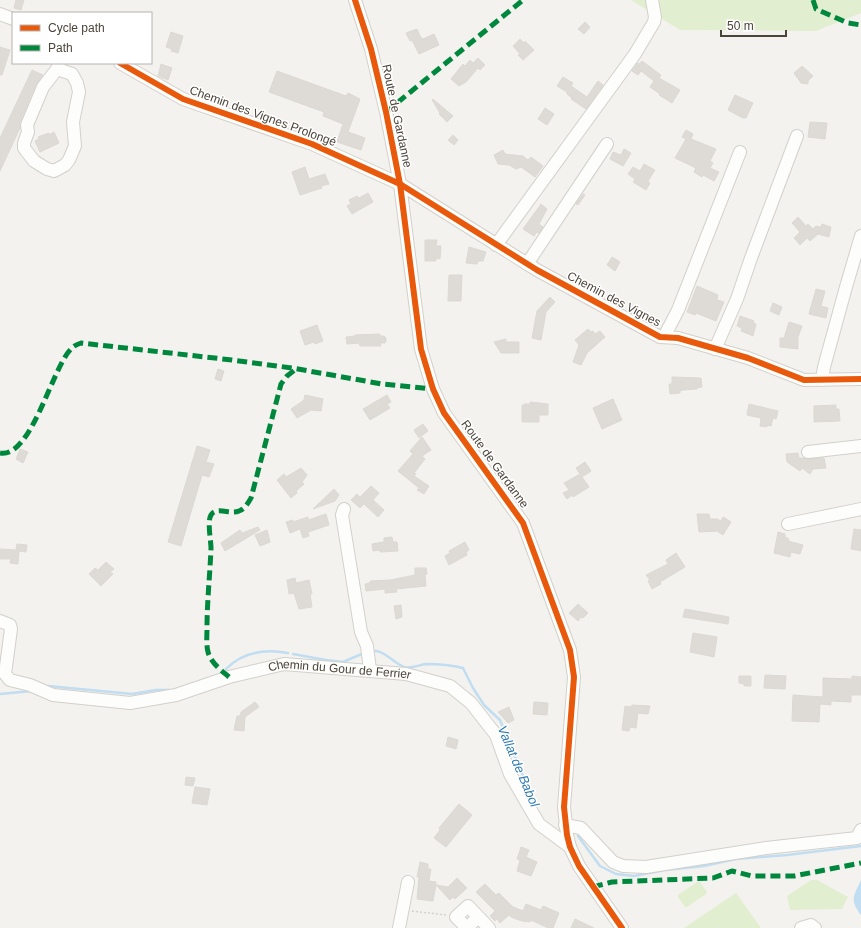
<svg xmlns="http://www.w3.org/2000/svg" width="861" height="928" font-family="Helvetica,sans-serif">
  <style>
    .green { fill: #e1eecf }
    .water { fill: #c0ddf1 }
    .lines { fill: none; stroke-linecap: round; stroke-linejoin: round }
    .stream { stroke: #c0ddf1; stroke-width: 2.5 }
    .building { fill: #dedbd6; stroke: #dcd9d4 }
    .minor-casing { stroke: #d2d0cb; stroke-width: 14 }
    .path { stroke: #d3d2cc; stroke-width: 1.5; stroke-dasharray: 2 2; stroke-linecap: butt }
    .minor { stroke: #fdfdfc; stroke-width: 12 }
    .quiet { stroke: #00873e; stroke-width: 5; stroke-dasharray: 10 5; stroke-linecap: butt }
    .cycleway-casing { stroke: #fff; stroke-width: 8 }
    .cycleway { stroke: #e8590c; stroke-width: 6 }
    .labels { text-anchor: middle; stroke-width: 3; stroke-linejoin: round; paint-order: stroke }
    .street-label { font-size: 12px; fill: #4b4439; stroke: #fff }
    .water-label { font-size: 13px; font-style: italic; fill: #2e7ab2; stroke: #fff }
  </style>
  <rect width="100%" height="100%" fill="#f4f2ee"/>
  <g class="green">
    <path d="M631,0H861V13L816,31L680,30Z"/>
    <path d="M811,880H817L848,897L842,909L790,910L787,896Z"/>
    <path d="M697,882H700L707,892L706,894L687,907H685L678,897V895Z"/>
    <path d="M736,893L761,928H684Z"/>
  </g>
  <path class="water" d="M861,880V915C849,899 854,896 861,880Z"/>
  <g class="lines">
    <g class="stream">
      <path d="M371,651C384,649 393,663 404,667C410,669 419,665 426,664C438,664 451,665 463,668L473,688L484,705L500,720L535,805"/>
      <path d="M293,654L326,660L343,662L364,653"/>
      <path d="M226,669C242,652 265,649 288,653"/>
      <path d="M44,687L48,686L132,694L156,690H170"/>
      <path d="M0,694L32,691"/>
      <path d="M578,836L600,866L616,874L634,876L665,870L704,866L736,859L787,855L861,846"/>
    </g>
  </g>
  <g class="building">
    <path d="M16,0H24L21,10L14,8Z"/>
    <path d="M585,22L590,27L584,34L578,29Z"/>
    <path d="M417,29L421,38H422L423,39L434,34L439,45L419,54L412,40L410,41L406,33Z"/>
    <path d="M171,32L183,36L178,53L171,51L172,49L166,47Z"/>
    <path d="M520,39L524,43L525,41L534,50L523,60L518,55L520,54L513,46Z"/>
    <path d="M0,47L10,50L2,75H0Z"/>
    <path d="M478,58L485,65L480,70L478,68L466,82L459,86L451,79L463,64L465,66L470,60L473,63Z"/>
    <path d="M642,61L661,75L659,78L680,90L672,103L659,95L660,94L650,87L654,81L641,71L638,75L632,71L638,63L639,64Z"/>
    <path d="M161,64L172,68L168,80L158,76Z"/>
    <path d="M802,66L813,76L808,81V84L801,83L794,73Z"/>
    <path d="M32,70L43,75L36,84L20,122V128L0,171V138Z"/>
    <path d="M277,71L346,96L348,93L360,99L348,132L365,138L361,150L337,142L343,124L323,116L324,112L269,92Z"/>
    <path d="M563,77L573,83L571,86L587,97L598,81L603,85L586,109L571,99L572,98L567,94V92L557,86Z"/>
    <path d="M735,95L753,103L746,118H743L728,110Z"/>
    <path d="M433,99L453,116L447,122L439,114L440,113L432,100Z"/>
    <path d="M545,108L554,114L547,125L538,119Z"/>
    <path d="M810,122L827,123L825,139L808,137Z"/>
    <path d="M686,130L693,134L691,139L716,149L710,161L713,163L710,168L719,172L714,181L703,175L702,177L694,172L696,168L675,158L686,139L682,137Z"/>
    <path d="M54,132L59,143L40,152L35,141L39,139L38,137L49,133V135Z"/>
    <path d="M453,135L458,140L454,145L448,140Z"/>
    <path d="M624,149L631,153L623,166L610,159L613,152L621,155Z"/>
    <path d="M503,150L505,154L523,156L528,160L531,157L543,166L535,177L521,167L516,169L509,165L498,164L494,155Z"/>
    <path d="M644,164L655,170L648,181L650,183L646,190L633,182L635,179L628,174L633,167L640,171Z"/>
    <path d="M305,167L309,179L325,174L329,184L321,186L322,188L300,195L292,172Z"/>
    <path d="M368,193L373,202L352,214L347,206L351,204L349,200L357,196L359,198Z"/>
    <path d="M583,194L585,195L578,205L576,204Z"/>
    <path d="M541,204L547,209L539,224L543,227L539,233L537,232L534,236L523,229Z"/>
    <path d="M798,217L806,226L808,224L813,229L816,226L821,227L822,224L831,227L829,237L818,234L810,241L807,238L800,245L794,238L800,232L792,223Z"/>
    <path d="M425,240H437L436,246H441L440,259L436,258V261H425Z"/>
    <path d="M469,247L486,252L483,261H478L477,264L466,263Z"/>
    <path d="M612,257L620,262L615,271L607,265Z"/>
    <path d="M449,275H462L461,301H448Z"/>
    <path d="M697,286L718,295L717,300L724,302L716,321L696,313L695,315L687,312Z"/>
    <path d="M816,289L825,291L821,306L828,308L826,318L809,314Z"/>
    <path d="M550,297L555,302L546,312L541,340L532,338L537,311Z"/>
    <path d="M773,303L782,307L779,315L770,311Z"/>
    <path d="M740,316L754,321L753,323L756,324L753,336L741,331L742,328L737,326Z"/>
    <path d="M789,322L802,326L798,337V349L780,347V338H784Z"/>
    <path d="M317,325L323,341L315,344L314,342L305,345L300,331Z"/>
    <path d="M588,329L591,332L593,331L595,334L600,331L605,337L587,353L581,365L573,362L579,345L575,340Z"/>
    <path d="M380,334V336H384L386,338V341L385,343H380L381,346H360L359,343L347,344L346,337L355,336V335Z"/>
    <path d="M506,339V342H519V353H501L494,342Z"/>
    <path d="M218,369L224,371L221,381L215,379Z"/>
    <path d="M672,377L701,378L702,387L697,388V389L683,390L680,391V393L670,394L669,384H672Z"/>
    <path d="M305,395L323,399L321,411L311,410L297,418L291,409L304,400Z"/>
    <path d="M387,395L391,402L387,404L390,408L370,420L363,409Z"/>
    <path d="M613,399L622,420L602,429L593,408Z"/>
    <path d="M530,402L548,404V415H539V422H522V405L524,406V404H530Z"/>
    <path d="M749,404L778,411L776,419L773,418L771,426L767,425V427L760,426L761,418L747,415Z"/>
    <path d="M836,405V409H839L840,421L814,422V406Z"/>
    <path d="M423,424L428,431L419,438L414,430Z"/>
    <path d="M422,437L431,450L422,456L425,459L414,473L416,474L414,476L429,486L424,494L417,490L419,488L398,471L413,454L410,451Z"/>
    <path d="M197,446L210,450L206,462L214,464L209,477L202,475L181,546L168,542Z"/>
    <path d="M20,449L28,452L23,463L16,459Z"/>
    <path d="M798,453L799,458H803L809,459L824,458L826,468L813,469L810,474L802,468L800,471L787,462L786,454Z"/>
    <path d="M585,462L591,471L582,477L589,487L573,497L572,495L567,499L563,493L569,490L564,483L580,474L576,468Z"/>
    <path d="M301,468L307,475L302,482L304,484L296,491L297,493L291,498L277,480L284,474L286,477Z"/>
    <path d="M371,486L379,493L373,500L384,510L378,517L364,504L360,508L351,500L357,494L360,497Z"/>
    <path d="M334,489L339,495L335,501L313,509Z"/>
    <path d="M326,514L329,525L308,532L309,536L303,538L300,529L290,533L286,522L293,520V522L308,517V520Z"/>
    <path d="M697,514H709L710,519H717L721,521L723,517L731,522L723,535L717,531L699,532Z"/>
    <path d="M258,527L260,530L225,551L221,543L240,530L242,533Z"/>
    <path d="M854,529L861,530V551L851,549Z"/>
    <path d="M267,530L270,542L260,546L255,535Z"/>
    <path d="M778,532L785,534V537L789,539L788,541L803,545L800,554L791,552L790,557L774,553Z"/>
    <path d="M392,537L393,542H397L398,551L380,552V550L373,551L372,544L384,542V538Z"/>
    <path d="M465,542L469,550L466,552L467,555L449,565L445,556L450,553L449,551Z"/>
    <path d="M17,544L27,545L26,552L19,551L18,564L10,563L11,559H0V549L16,550Z"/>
    <path d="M676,553L685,567L660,582L661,584L652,589L648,581L650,580L646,575L668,564L666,560Z"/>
    <path d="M106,562L114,569L110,572L113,574L101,586L89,574L95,568L98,570Z"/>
    <path d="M415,568H426L427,574L425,575L426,586L396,589L397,592L385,593V589L366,591L365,584L370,583V581L390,580L415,575Z"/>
    <path d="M295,578L296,583L309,580L312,594H310L312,607L299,609L294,593L289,594L287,580Z"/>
    <path d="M578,604L588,613L583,618L581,617L578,621L569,613Z"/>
    <path d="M401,605L402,617L396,619L394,606Z"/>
    <path d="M685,609L729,617L728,624L683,617Z"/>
    <path d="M693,633L717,637L714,657L690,652Z"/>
    <path d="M765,675L786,676L785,689L764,688Z"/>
    <path d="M739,676H751V686H744V684L739,683Z"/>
    <path d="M852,676L861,677V695H851V702L831,701V705L820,704L819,722L792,721L793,695L823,697V678L852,679Z"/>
    <path d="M255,702L259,707L245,717L244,731L234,730L237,716H240L241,712Z"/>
    <path d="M534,702L548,703L547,715L533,714Z"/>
    <path d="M632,705L650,706L648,714L638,713L636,728L630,727L629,731L622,730L625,706L631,707Z"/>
    <path d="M509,707L514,720L508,723L498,712Z"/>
    <path d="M448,737L458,740L456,749L446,746Z"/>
    <path d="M186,777L195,778L193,786L185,785Z"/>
    <path d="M195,787L210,789L207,805L192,803Z"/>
    <path d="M459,804L472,815L446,847L434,838L440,830L439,828Z"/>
    <path d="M521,847L529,850L526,857L537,862L531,876L517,871L520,860L517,859Z"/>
    <path d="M420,862L428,864V869H431L429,881L436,882V885L448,887L457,878L467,888L455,899L453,897L450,900L436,885L433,901L417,899L419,877H417Z"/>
    <path d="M485,884L496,895L499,893L513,907L523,911L526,904L541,910L543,906L559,913L553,928H548L531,920L530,922L527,921L526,922L519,920L511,917L509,915L500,923L497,919L495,921L490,916L495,911L476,892Z"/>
    <path d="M575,919L594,928H571Z"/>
  </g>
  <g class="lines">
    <g class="minor-casing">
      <g id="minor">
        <path d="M355,0L371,49L386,112L400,184L421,349L433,389L444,413L523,523L570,650L574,677L564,807L567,835L570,847L579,866L622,928"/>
        <path d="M0,14L13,19"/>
        <path d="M120,63L183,99L312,144L400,184L537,270L660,337L678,338L748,358L804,380L861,379"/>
        <path d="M57,69L43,87L27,125L28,132L24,143V148L34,161L47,169L54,171L65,165L69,160L75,146L73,122L79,92L77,83L72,74L57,69L59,63"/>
        <path d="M496,245L635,54L654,22L655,17L652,0"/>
        <path d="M527,264L607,144"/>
        <path d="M664,337L678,310L740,152"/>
        <path d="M715,349L737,299L751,258L797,136"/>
        <path d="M822,380L824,367L846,287L861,236"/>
        <path d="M808,452L861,446"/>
        <path d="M344,509L342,515L361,632L367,646L370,670"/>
        <path d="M788,524L861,509"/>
        <path id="s1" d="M0,621L10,625L11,629L5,674L10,680L30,685L53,695L130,703L176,695L229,677L284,664L406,674L450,686L471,703L496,735L510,774L539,824L570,847"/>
        <path d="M565,825L581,828L613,862L623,866L646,867L766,848L857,838L861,830"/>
        <path d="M478,917L467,928L456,917L468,906L489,928"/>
        <path d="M399,928L408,882"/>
        <path d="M801,928L811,925L815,928"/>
      </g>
    </g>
    <path class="path" d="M412,911L446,915"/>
    <use href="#minor" class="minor"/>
    <g class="quiet">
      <path d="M813,0L816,9L848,23L861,25"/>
      <path d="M386,112L523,0"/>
      <path d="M0,453C31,459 52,368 71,349C73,346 78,344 81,343L232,360L292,368L382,384L433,389"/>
      <path d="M229,677C221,670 211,663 208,652C206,644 207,635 207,628C207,601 210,575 211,548C211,541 207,521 211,515C216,506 231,515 239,511C245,509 248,503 251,498L281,384L287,376L296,369"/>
      <path d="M593,887L612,882L713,878L732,871L752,876H794L861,863"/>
    </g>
    <g class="cycleway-casing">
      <g id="cycleway">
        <path d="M355,0L371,49L386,112L400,184L421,349L433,389L444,413L523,523L570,650L574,677L564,807L567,835L570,847L579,866L622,928"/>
        <path d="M120,63L183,99L312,144L400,184L537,270L660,337L678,338L748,358L804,380L861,379"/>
      </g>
    </g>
    <use href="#cycleway" class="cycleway"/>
  </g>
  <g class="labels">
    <g class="street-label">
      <text transform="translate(263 116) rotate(20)" y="4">Chemin des Vignes Prolongé</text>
      <text transform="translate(397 116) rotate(78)" y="4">Route de Gardanne</text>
      <text transform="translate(614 299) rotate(28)" y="4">Chemin des Vignes</text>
      <text transform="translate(495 464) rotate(54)" y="4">Route de Gardanne</text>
      <text dy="4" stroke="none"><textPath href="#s1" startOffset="406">Chemin du Gour de Ferrier</textPath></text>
    </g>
    <g class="water-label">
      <text transform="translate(519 766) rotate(67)" y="5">Vallat de Babol</text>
    </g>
  </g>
  <rect x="12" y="12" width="140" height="52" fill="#ffffff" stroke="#b7b4b0"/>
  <rect x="20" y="25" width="20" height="6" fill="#e8590c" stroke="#b7b4b0"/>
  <text x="48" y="32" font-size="12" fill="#4b4439">Cycle path</text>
  <rect x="20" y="45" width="20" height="6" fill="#00873e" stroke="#b7b4b0"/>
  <text x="48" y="52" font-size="12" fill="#4b4439">Path</text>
  <path d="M721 30v6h65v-6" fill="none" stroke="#4b4439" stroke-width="2"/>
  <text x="727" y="30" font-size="12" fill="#4b4439" stroke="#ffffff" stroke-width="3" paint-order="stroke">50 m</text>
</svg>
